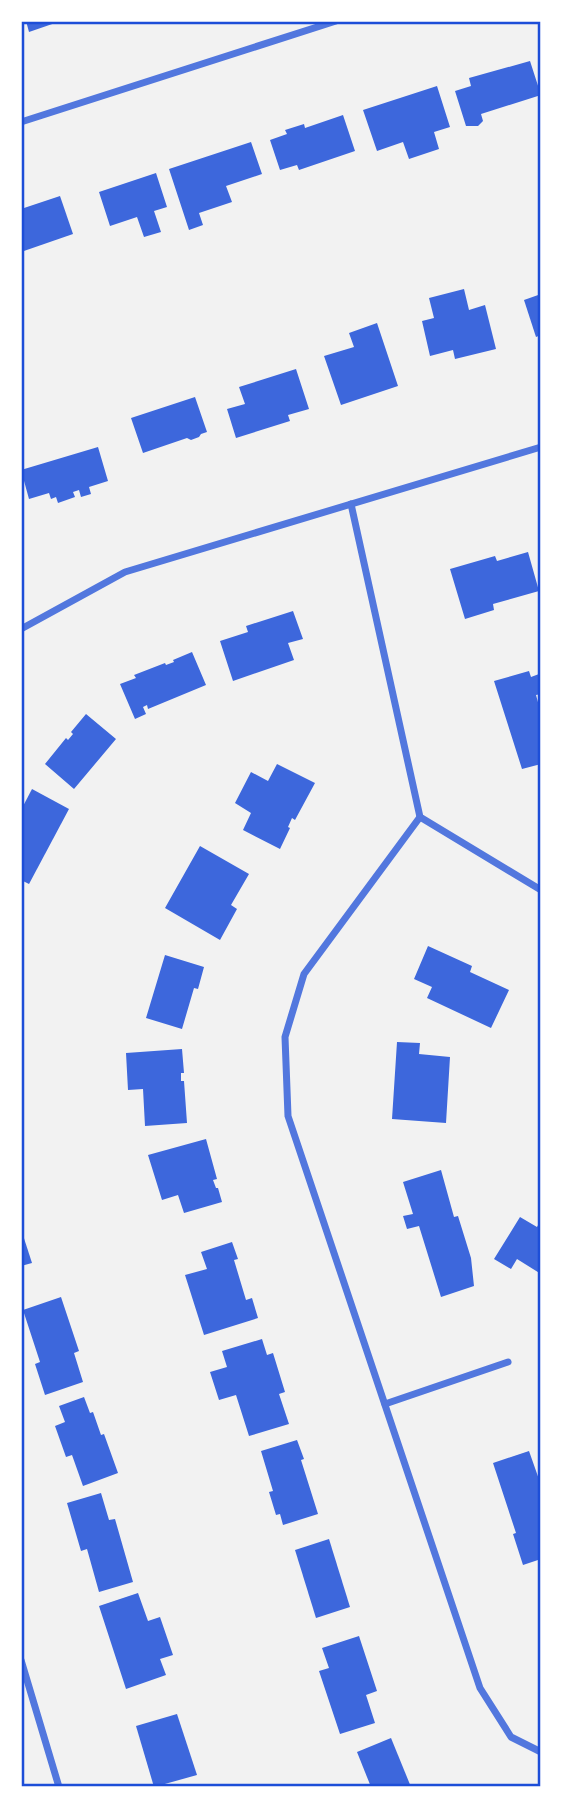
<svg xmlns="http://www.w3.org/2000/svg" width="562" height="1808" font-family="'Times New Roman',serif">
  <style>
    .building { fill: #3d67dc }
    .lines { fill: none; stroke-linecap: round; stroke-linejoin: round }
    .minor { stroke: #5277de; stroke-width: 7 }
    .neatline { fill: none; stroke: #1d4ed8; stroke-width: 2.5 }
  </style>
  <rect width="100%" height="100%" fill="#f2f2f2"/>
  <g class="building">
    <path d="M26,21H61L29,32Z"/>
    <path d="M530,61L541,95L481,114L483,121L478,126H466L455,91L471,86L469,78Z"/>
    <path d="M437,86L450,127L434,132L439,149L409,159L403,142L377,151L363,110Z"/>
    <path d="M343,115L355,151L299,170L297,165L280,170L270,140L287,134L285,130L304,124L305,128Z"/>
    <path d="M251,142L262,174L226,186L232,202L199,213L203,225L189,230L169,169Z"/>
    <path d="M156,173L167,207L154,211L161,232L144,237L137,217L110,226L99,192Z"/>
    <path d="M60,196L73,234L21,252V209Z"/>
    <path d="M464,289L469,310L485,305L496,349L455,359L453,350L430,356L422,321L434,318L429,298Z"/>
    <path d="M541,294V335L536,337L524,300Z"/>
    <path d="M377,323L398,386L341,405L324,356L354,347L349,333Z"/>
    <path d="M296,369L309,409L288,415L290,421L236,438L227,409L245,404L239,387Z"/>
    <path d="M195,397L207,432L201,434L199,437L191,440L187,438L143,453L131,418Z"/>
    <path d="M98,447L108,481L89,487L91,494L81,497L79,490L73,492L75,497L58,503L56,497L51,499L49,493L29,499L21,470Z"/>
    <path d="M528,552L539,591L493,604L494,610L465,619L450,569L495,556L497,561Z"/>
    <path d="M293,611L303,639L288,643L294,660L233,681L220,641L248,632L246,626Z"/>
    <path d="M192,652L206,685L148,709L147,705L143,707L146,714L135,719L120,684L136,678L134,675L165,663L166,665L174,662L173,660Z"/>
    <path d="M529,671L531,677L539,674L541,681V694L536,695L541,713V764L522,769L494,681Z"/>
    <path d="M86,714L116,739L74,789L45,764L66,738L68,740L73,734L71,732Z"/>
    <path d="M277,764L315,783L295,820L292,818L288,827L290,828L280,849L243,830L251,813L235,803L251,772L268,781Z"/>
    <path d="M32,789L69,809L29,884L21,880V810Z"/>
    <path d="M200,846L249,874L231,905L237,909L220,940L165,908Z"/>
    <path d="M428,946L472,966L470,972L509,990L491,1028L427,998L432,987L414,979Z"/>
    <path d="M165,955L204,967L198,989L194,988L182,1029L146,1018Z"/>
    <path d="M397,1042L420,1043L419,1054L450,1057L446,1123L392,1119Z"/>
    <path d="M182,1049L184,1073H181V1081H184L187,1123L145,1126L143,1089L128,1090L126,1053Z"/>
    <path d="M206,1139L217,1179L213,1180L216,1188H218L222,1202L184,1213L178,1195L162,1200L148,1155Z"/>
    <path d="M441,1170L454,1217L458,1216L471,1258L474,1286L441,1297L419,1226L407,1229L403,1216L413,1214L403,1182Z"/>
    <path d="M520,1217L537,1227L541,1220V1274L517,1259L511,1269L494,1259Z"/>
    <path d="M21,1229L32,1263L21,1266Z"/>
    <path d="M232,1242L238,1259L234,1260L246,1300L252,1298L258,1318L204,1335L185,1275L207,1269L201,1252Z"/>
    <path d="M61,1297L79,1351L74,1353L83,1382L45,1395L35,1364L40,1362L23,1310Z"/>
    <path d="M262,1339L267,1355L273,1353L285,1392L279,1394L289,1424L249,1436L236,1395L219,1400L210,1372L227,1367L222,1351Z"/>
    <path d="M84,1397L90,1413L93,1412L101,1435L104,1434L118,1473L83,1486L72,1455L66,1457L55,1426L65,1422L59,1406Z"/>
    <path d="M297,1440L304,1459L301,1460L318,1514L283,1525L280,1514L276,1515L269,1492L273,1491L261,1451Z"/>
    <path d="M529,1451L541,1485V1559L523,1565L513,1534L516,1533L493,1463Z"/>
    <path d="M101,1493L109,1520L115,1519L133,1582L99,1592L87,1549L81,1551L67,1503Z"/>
    <path d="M329,1539L350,1607L316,1618L295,1550Z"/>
    <path d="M138,1593L148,1621L160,1617L173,1655L160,1659L166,1675L126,1689L99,1606Z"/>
    <path d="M359,1636L377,1691L366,1695L375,1723L340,1734L319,1671L329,1668L322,1648Z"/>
    <path d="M177,1714L197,1775L154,1787L136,1726Z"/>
    <path d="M391,1738L411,1787H371L357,1752Z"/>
  </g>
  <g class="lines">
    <g class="minor">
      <path d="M21,122L336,21"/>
      <path d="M351,504L420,817L541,890"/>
      <path d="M21,629L125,572L541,447"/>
      <path d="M420,817L304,974L285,1037L288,1116L480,1688L511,1737L541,1752"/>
      <path d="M385,1404L508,1362"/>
      <path d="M21,1660L59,1787"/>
    </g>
  </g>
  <rect width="562" height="1808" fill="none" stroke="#ffffff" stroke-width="46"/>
  <rect x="23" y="23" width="516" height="1762" class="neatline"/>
</svg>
